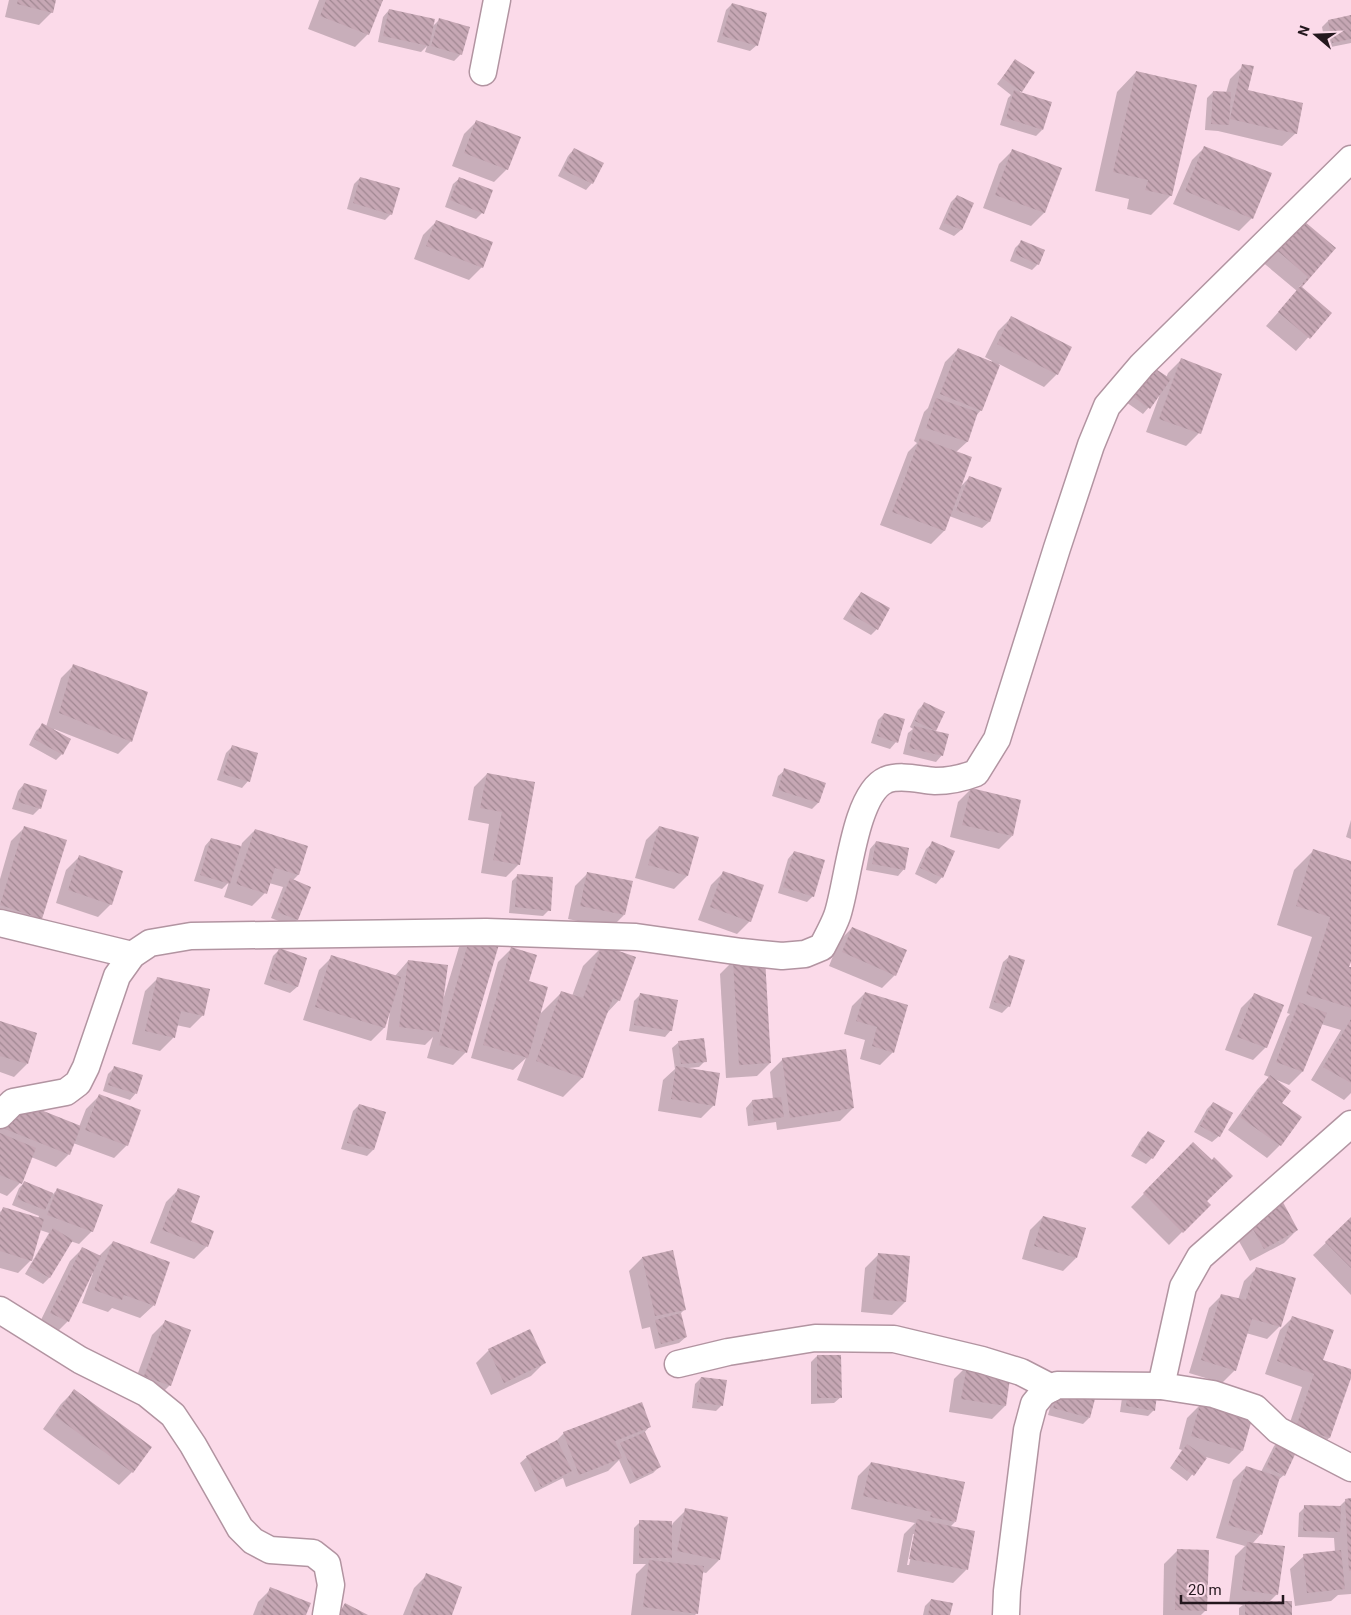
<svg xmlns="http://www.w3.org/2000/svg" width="1351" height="1615" font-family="Roboto,sans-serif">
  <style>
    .shadow { fill: #0003; fill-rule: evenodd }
    .building { fill: url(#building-back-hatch) }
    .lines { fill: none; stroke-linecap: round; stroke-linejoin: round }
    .minor-casing { stroke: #b294a1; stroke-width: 29 }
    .minor { stroke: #fff; stroke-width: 26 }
  </style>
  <defs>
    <pattern id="building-back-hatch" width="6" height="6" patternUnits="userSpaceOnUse" patternTransform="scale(1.25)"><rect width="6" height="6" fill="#c6a7b4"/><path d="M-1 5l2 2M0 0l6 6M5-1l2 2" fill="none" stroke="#a08792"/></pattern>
  </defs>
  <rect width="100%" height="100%" fill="#fbdae9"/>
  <g class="shadow">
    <path d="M9,0H55L52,12L39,25L5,17Z"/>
    <path d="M319,0H382L368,34L355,47L308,29Z"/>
    <path d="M732,4L757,45L750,51L717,42L726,10Z"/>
    <path d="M389,10L432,27L440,19L468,28L460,55L454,61L425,52L427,46L421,52L378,42L383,17Z"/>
    <path d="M1351,16V43L1326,48L1322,27L1328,21Z"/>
    <path d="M1015,61L1021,91L1019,93L1042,130L1036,136L1000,125L1008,98L1011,95L997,84Z"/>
    <path d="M1243,66L1247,91L1296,133L1282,146L1218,131L1205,130L1207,98L1213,92L1226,93L1230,79Z"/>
    <path d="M1136,72L1171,195L1151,215L1127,209L1129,199L1095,191L1117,92Z"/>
    <path d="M477,121L507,169L494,182L452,166L464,134Z"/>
    <path d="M1205,147L1252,218L1239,231L1173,204L1192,160Z"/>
    <path d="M574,149L592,183L586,190L558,176L568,156Z"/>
    <path d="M1012,151L1060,169L1044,213L1031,226L983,208L999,164Z"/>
    <path d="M360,178L391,214L385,220L347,209L354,184Z"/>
    <path d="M460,178L482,213L476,219L445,207L453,184Z"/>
    <path d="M957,196L973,203L961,230L954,236L939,229L951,202Z"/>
    <path d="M436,222L482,267L469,280L414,259L423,235Z"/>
    <path d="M1285,230L1309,278L1299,287L1330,313L1296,351L1266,326L1297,291L1260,260Z"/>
    <path d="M1022,241L1038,264L1032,270L1010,261L1015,248Z"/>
    <path d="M1011,318L1057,374L1044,387L999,364L981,410L975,417L967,442L956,452L960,487L969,478L1000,489L989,522L982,528L949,516L944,531L931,544L880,525L908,452L917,443L914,441L924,412L928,408L945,362L958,349L992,362V361L985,357L998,331Z"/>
    <path d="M1181,360L1199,433L1186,446L1146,432L1160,394L1143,414L1123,400L1166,378L1168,373Z"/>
    <path d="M861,593L877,629L871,635L843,619L855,600Z"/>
    <path d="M74,665L131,741L118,754L54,729L62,754L56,760L29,745L36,731L43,724L46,727L61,678Z"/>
    <path d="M924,704L935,730L934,732L942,755L936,762L903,754L908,733L913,729L910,727L918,710Z"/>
    <path d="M884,714L896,742L890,749L871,743L878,720Z"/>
    <path d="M232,747L248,781L242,788L217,780L226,753Z"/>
    <path d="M785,770L824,783L818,803L812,809L772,796L778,776Z"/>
    <path d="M487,774L534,783L519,864L506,877L481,873L489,824L468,820L474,787Z"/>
    <path d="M24,784L40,808L33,815L12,809L18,791Z"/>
    <path d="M971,789L1012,836L999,849L950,837L958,802Z"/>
    <path d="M1351,820V839L1346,837Z"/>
    <path d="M659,827L697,838L687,876L674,889L635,878L646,840Z"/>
    <path d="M24,828L66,841L40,919L27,932L0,922V879L11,841Z"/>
    <path d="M255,830L307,847L298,875L292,881L297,920L291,926L271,918L283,887L269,883L265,893L252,906L224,897L229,882L222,889L194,881L205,846L211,839L241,847L242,843Z"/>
    <path d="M876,842L904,869L898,876L866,870L870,849Z"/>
    <path d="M933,843L942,877L936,884L915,874L926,849Z"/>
    <path d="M1314,850L1351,862V957L1348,968L1351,969V1093L1344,1100L1311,1080L1341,1030L1321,1024L1302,1072L1289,1085L1274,1079L1280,1103V1145L1267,1158L1228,1130L1257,1090L1269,1077L1264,1075L1287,1017L1290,1014L1287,1013L1312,937L1277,925L1294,870Z"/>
    <path d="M794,852L813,896L807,902L778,893L788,859Z"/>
    <path d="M79,857L111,904L98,917L56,903L66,870Z"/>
    <path d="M724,872L750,921L737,934L698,920L711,885Z"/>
    <path d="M588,873L624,915L611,928L568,919L575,886Z"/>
    <path d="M518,875L549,910L543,916L509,913L512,881Z"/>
    <path d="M852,928L895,975L882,988L829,966L839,941Z"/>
    <path d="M472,934L466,1052L453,1065L427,1058L433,1037L425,1045L386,1040L390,1011L384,1028L371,1041L303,1020L319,970L332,957L395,976L408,961L443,1000L459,947Z"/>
    <path d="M602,947L619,1000L606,1014L582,1078L563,1097L517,1080L526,1058L513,1070L471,1058L498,962L511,949L528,982L539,1015L562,992L572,996L583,966Z"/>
    <path d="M279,950L297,987L290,993L264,984L273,956Z"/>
    <path d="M1010,956L1009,1006L1002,1013L989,1008L1003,962Z"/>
    <path d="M733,961L770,1063L757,1076L726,1078L720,974Z"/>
    <path d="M158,978L203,1015L190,1028L176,1025L173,1038L160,1051L132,1044L145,991Z"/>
    <path d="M865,993L893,1052L880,1065L860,1059L865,1040L844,1034L852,1006Z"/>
    <path d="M640,995L671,1030L665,1037L629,1031L634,1001Z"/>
    <path d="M1254,995L1266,1047L1253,1060L1225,1050L1241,1008Z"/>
    <path d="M0,1023L27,1064L14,1077L0,1072Z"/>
    <path d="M679,1042L705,1061L699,1067L689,1068L714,1105L701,1118L658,1111L663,1080L675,1069L672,1048Z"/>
    <path d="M783,1059L853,1108L840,1121L777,1130L776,1122L748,1126L746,1108L752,1101L773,1099L770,1072Z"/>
    <path d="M115,1067L136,1093L130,1100L103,1091L108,1074Z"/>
    <path d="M99,1096L127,1145L114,1158L73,1143L69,1154L56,1167L31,1157L20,1183L7,1196L0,1193V1111L79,1127L86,1109Z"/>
    <path d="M1213,1103L1231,1114L1219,1136L1212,1142L1194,1132L1207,1109Z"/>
    <path d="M359,1105L384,1113L373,1150L367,1156L341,1149L353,1111Z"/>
    <path d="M1148,1132L1163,1141L1152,1158L1146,1164L1131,1156L1142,1138Z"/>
    <path d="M1193,1144L1211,1161L1205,1201L1209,1205L1169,1245L1131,1207Z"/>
    <path d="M25,1182L53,1194L58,1189L92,1231L79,1244L70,1241L49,1278L43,1284L25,1274L49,1233L40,1230L31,1260L18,1273L0,1268V1212L3,1209L38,1219L39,1216L12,1205L19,1188Z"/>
    <path d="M179,1189L189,1223L207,1246L194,1259L150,1243L166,1202Z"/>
    <path d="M1043,1217L1076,1258L1063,1271L1022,1259L1030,1230Z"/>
    <path d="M1351,1219V1295L1313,1255Z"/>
    <path d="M1231,1227L1297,1230L1284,1243L1250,1261Z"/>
    <path d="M113,1242L169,1263L153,1306L140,1318L112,1308L108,1312L82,1303L93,1273L92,1272L68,1321L55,1334L38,1326L70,1261L83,1248L99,1256Z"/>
    <path d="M878,1255L905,1302L892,1315L861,1312L865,1268Z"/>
    <path d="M642,1258L685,1309L680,1314L686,1337L679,1343L655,1349L650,1327L642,1329L629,1271Z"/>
    <path d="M1257,1268L1280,1326L1267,1339L1246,1333L1235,1370L1222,1383L1189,1373L1209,1308L1222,1295L1238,1300L1244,1281Z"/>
    <path d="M1293,1317L1322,1360L1351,1370V1374L1329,1438L1316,1451L1284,1440L1302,1387L1265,1374L1280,1330Z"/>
    <path d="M165,1322L170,1385L157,1398L132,1389L152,1335Z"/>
    <path d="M489,1350L544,1363L531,1376L491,1395L476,1363Z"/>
    <path d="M817,1356L841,1397L834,1403L811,1404V1362Z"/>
    <path d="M967,1366L1010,1373L1005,1406L992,1419L949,1412L954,1379Z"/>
    <path d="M701,1378L722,1405L716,1411L692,1408L695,1384Z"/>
    <path d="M74,1391L132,1472L119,1485L43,1429L61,1404Z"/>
    <path d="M1123,1391L1154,1410L1148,1416L1120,1412Z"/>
    <path d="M1054,1392L1089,1418L1083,1424L1048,1415Z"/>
    <path d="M1200,1405L1242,1451L1229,1464L1206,1457L1187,1481L1170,1468L1182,1450L1179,1449L1187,1418Z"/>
    <path d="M650,1426L644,1433L659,1467L653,1473L630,1484L619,1460L608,1471L566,1487L563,1478L535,1492L520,1463L527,1457L554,1443L564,1433Z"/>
    <path d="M1280,1440L1284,1475L1277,1481L1261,1534L1252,1544L1277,1594L1269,1602L1291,1615H1239V1608L1243,1605L1229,1603L1235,1556L1245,1546L1216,1538L1233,1480L1246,1467L1261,1472L1274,1446Z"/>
    <path d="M871,1463L955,1522L950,1527L966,1570L953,1583L897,1572L904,1534L915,1523L851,1509L858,1476ZM913,1534H916L909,1565H907Z"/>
    <path d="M1351,1499V1594L1338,1595L1331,1601L1295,1606L1290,1569L1304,1556L1335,1552L1334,1538L1298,1537L1299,1513L1305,1507L1338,1508L1346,1500Z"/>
    <path d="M686,1510L719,1560L706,1573L702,1572L697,1613L695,1615H631L636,1574L646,1564H633L634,1528L640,1522L671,1528L673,1523Z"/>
    <path d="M1177,1551L1206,1610L1201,1615H1163L1164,1564Z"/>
    <path d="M427,1575L450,1615H403L414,1588Z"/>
    <path d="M271,1589L305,1615H253L258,1602Z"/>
    <path d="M931,1600L949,1615H923L925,1606Z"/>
  </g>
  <g class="building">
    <path d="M18,0H56L53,13L17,4Z"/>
    <path d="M326,0H383L369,35L320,16Z"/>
    <path d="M732,3L767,13L758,46L722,36Z"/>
    <path d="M389,9L435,19L429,46L383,36Z"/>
    <path d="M1351,15V39L1332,43L1328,20Z"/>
    <path d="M439,18L470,27L462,55L431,46Z"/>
    <path d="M1015,59L1035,72L1022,92L1002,78Z"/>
    <path d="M1242,64L1254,66L1248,90L1303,103L1297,134L1230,119Z"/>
    <path d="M1136,71L1197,85L1172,196L1145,190L1148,180L1113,172Z"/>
    <path d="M1014,90L1052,102L1043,130L1006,118Z"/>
    <path d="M1213,91L1231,92L1229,125L1211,124Z"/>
    <path d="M476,120L521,137L508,170L464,153Z"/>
    <path d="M1204,146L1272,173L1253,219L1185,191Z"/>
    <path d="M574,148L604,163L593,184L563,170Z"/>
    <path d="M1012,149L1062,168L1045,213L995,195Z"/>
    <path d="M360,177L400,188L392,215L353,203Z"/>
    <path d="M459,177L493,190L484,214L450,200Z"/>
    <path d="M957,195L974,203L962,230L944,223Z"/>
    <path d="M1298,216L1336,248L1302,287L1332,313L1310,339L1278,312L1308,277L1272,246Z"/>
    <path d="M436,220L493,242L483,268L426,246Z"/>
    <path d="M1021,240L1045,250L1039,265L1015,254Z"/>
    <path d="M1011,316L1072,347L1058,375L997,344Z"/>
    <path d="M958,348L1000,365L982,411L940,394Z"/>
    <path d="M1181,358L1222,374L1201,434L1159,419Z"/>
    <path d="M1148,364L1171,379L1150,409L1128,393Z"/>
    <path d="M936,398L978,412L968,442L926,428Z"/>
    <path d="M920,438L972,457L945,531L892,512Z"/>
    <path d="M969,476L1002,488L990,522L956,510Z"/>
    <path d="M861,592L890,608L878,630L849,613Z"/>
    <path d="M73,664L148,692L132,742L59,713Z"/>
    <path d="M924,702L945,712L936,731L915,721Z"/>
    <path d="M884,713L905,719L898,743L877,736Z"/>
    <path d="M42,723L71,739L63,755L34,739Z"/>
    <path d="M914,726L949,734L943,756L909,748Z"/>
    <path d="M232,745L258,753L250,782L223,774Z"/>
    <path d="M784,768L826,783L819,803L778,790Z"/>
    <path d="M487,773L535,782L520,865L493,860L502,812L480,808Z"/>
    <path d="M24,783L47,790L41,809L18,802Z"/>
    <path d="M971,788L1021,800L1013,836L962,825Z"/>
    <path d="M24,826L67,840L42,919L0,905Z"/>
    <path d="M659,826L699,837L688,876L648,865Z"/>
    <path d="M255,829L308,846L299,875L275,868L267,894L236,884Z"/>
    <path d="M211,838L241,846L230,884L200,875Z"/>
    <path d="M876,841L909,848L905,870L872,864Z"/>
    <path d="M932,841L955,851L943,878L920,868Z"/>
    <path d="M1313,849L1351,861V962L1349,967H1351V1008L1306,994L1330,917L1296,906Z"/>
    <path d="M794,851L825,860L814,897L783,887Z"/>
    <path d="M79,855L123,871L112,905L68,890Z"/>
    <path d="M723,871L764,885L751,922L710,907Z"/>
    <path d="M587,872L633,881L625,915L580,906Z"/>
    <path d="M517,874L553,877L551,911L515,907Z"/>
    <path d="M290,878L311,887L298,920L277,912Z"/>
    <path d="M852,927L907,950L896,976L842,952Z"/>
    <path d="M471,933L500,941L467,1053L439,1045Z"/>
    <path d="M602,945L636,957L620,1001L613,998L583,1078L536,1061L561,991L583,998Z"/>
    <path d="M511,947L537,955L529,981L548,987L528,1058L483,1045Z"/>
    <path d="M279,948L307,958L298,987L269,978Z"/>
    <path d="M331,955L401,977L385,1028L315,1007Z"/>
    <path d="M1009,955L1025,960L1010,1007L994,1002Z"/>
    <path d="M765,958L771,1063L739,1065L733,960Z"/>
    <path d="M408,960L448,965L439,1032L399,1027Z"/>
    <path d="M157,977L210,989L204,1016L181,1011L175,1038L145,1031Z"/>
    <path d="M865,992L908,1005L894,1053L872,1046L877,1027L856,1021Z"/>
    <path d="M640,993L678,1000L672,1031L634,1025Z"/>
    <path d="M1254,993L1284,1005L1267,1048L1237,1037Z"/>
    <path d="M1299,1002L1327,1013L1303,1072L1276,1062Z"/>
    <path d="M1351,1019V1083L1323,1067Z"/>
    <path d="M0,1021L37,1033L28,1064L0,1056Z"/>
    <path d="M704,1038L707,1062L681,1064L678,1041Z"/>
    <path d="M846,1049L854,1108L790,1118L782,1058Z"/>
    <path d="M114,1066L143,1075L137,1094L108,1085Z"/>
    <path d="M676,1066L720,1073L715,1106L671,1099Z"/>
    <path d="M1270,1075L1291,1091L1282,1103L1302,1117L1281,1146L1240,1117Z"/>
    <path d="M99,1094L141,1110L128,1146L85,1130Z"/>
    <path d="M781,1097L784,1117L754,1121L752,1100Z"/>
    <path d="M11,1098L81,1126L70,1155L0,1127Z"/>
    <path d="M1213,1102L1233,1113L1220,1137L1200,1126Z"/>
    <path d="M359,1104L386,1112L374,1150L347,1143Z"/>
    <path d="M1148,1131L1165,1141L1153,1159L1137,1149Z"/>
    <path d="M0,1133L36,1148L22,1184L0,1175Z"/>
    <path d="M1193,1142L1212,1160L1214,1157L1233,1176L1207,1201L1211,1205L1183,1233L1143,1193Z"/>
    <path d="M24,1181L53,1193L45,1210L17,1199Z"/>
    <path d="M57,1188L103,1205L93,1232L47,1215Z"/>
    <path d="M178,1188L200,1196L191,1222L214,1231L208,1247L162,1230Z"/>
    <path d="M1278,1193L1298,1230L1264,1249L1244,1213Z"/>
    <path d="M3,1207L44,1219L32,1261L0,1251V1216Z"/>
    <path d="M1043,1216L1086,1228L1077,1258L1034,1246Z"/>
    <path d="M1351,1217V1268L1325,1242Z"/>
    <path d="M53,1228L73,1240L50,1278L30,1267Z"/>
    <path d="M113,1241L170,1262L155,1306L124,1295L122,1300L94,1290Z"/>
    <path d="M82,1247L101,1256L69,1322L50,1313Z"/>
    <path d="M673,1250L686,1310L655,1316L642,1257Z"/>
    <path d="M878,1253L910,1256L906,1302L873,1299Z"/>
    <path d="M1256,1267L1296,1278L1281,1327L1252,1319L1236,1371L1201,1360L1221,1294L1246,1300Z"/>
    <path d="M681,1313L687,1337L661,1344L655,1320Z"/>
    <path d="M1292,1316L1334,1330L1323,1360L1351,1369V1378L1330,1438L1296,1427L1314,1374L1277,1361Z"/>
    <path d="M165,1320L191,1330L171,1386L144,1376Z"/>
    <path d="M530,1329L546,1363L504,1383L488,1349Z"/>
    <path d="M817,1355H841L842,1398H817Z"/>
    <path d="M967,1365L1011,1372L1006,1406L961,1399Z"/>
    <path d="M701,1377L727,1380L723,1406L697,1402Z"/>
    <path d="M1129,1383L1158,1387L1155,1411L1126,1406Z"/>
    <path d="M1060,1385L1096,1395L1090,1418L1053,1408Z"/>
    <path d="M74,1389L152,1447L133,1473L55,1416Z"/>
    <path d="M642,1402L651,1427L615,1441L622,1458L579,1475L563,1432Z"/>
    <path d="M1200,1404L1252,1419L1243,1451L1191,1436Z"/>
    <path d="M645,1432L661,1467L636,1479L620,1443Z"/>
    <path d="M1280,1439L1298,1448L1285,1476L1266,1467Z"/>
    <path d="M557,1440L572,1471L541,1487L526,1456Z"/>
    <path d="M1187,1444L1207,1458L1194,1476L1175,1461Z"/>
    <path d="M871,1462L965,1482L956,1522L930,1517L932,1512L863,1496Z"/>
    <path d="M1246,1466L1280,1477L1262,1535L1228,1525Z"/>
    <path d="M1351,1498V1571H1349L1345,1499Z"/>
    <path d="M1304,1505L1341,1506L1340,1532L1303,1531Z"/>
    <path d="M685,1508L728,1517L720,1560L677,1551Z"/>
    <path d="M917,1519L975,1531L968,1570L909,1559Z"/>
    <path d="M639,1520L672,1521V1558H639Z"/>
    <path d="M1247,1542L1285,1546L1278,1595L1242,1590Z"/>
    <path d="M1177,1549L1209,1550L1207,1611L1175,1610Z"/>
    <path d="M1341,1550L1345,1589L1307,1593L1303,1554Z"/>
    <path d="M649,1560L704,1566L698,1614L643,1607Z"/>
    <path d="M426,1573L462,1587L452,1615H410Z"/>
    <path d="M270,1587L311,1603L306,1615H260Z"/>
    <path d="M931,1599L953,1603L950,1615H928Z"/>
    <rect x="1245" y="1601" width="47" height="14"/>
    <path d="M345,1603L368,1615H338Z"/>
  </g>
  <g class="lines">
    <g class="minor-casing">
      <g id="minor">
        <path d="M483,72L497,0"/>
        <path d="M0,923L132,955"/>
        <path d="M0,1115L13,1102L66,1092L78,1083L86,1067L117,976L132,955L150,943L191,936L486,932L636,937L742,952L782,956L805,954L822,947C827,937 833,927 837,916C848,885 854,794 886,780C901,774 920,780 935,781C950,781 963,778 976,773L997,739L1057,548L1091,445L1107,406L1142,365L1351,159"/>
        <path d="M0,1310L80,1360L146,1393L173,1415L193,1445L240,1528L253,1541L270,1550L313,1553L327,1564L331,1585L326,1615"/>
        <path d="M678,1364L728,1352L815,1338L894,1339L982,1360L1021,1372L1052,1388"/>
        <path d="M1161,1386L1183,1287L1200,1257L1351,1124"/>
        <path d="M1006,1615L1007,1591L1027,1430L1034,1404L1043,1393L1057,1385L1161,1386L1213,1394L1255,1408L1278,1430L1351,1468"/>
      </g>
    </g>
    <use href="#minor" class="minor"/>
  </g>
  <g transform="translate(1316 35) rotate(289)" stroke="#fbdae9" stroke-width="4" paint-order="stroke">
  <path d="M0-4L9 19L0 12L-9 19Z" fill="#23171d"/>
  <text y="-8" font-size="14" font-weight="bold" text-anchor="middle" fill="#23171d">N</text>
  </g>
  <path d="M1181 1595v8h102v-8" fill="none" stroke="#23171d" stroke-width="2.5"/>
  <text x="1188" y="1595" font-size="15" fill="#23171d" stroke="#fbdae9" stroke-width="4" paint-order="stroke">20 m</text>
</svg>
